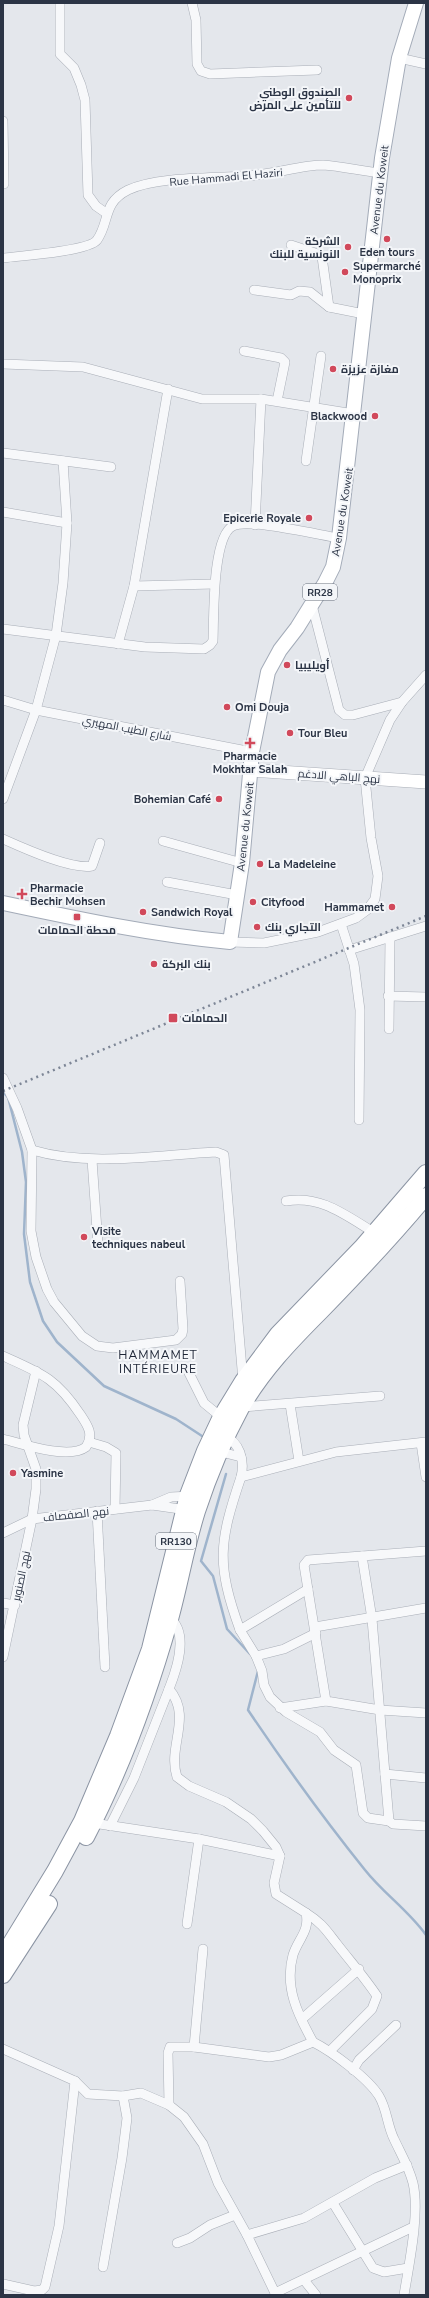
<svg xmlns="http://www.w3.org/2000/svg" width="429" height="2298" font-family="'Nunito Sans',Cairo,sans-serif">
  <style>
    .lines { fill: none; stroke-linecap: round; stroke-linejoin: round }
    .stream { stroke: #9fb4cc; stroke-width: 2.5 }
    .street-casing { stroke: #a9aeb7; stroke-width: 10 }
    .secondary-casing { stroke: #a9aeb7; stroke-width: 14 }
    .primary-casing { stroke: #a3abb8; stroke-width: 16 }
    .highway-casing { stroke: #8b94a3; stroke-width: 18 }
    .street { stroke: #f7f8fa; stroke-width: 9 }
    .secondary { stroke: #fff; stroke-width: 13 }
    .primary { stroke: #fff; stroke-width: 14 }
    .highway { stroke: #fff; stroke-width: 16 }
    .rail { stroke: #7d8696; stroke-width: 2.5; stroke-dasharray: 2 4; stroke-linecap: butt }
    .poi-dot { fill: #d1495b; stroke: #f4f6f9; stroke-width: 1.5 }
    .labels { text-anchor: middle; stroke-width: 4; stroke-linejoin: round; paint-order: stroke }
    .shield { fill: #f4f6f9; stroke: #676e7b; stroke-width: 1 }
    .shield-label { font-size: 10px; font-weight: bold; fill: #2b3445 }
    .poi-label { font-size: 11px; font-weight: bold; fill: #2b3445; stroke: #f4f6f9; text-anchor: start }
    .street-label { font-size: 11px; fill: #2b3445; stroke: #f4f6f9 }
    .neighbourhood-label { font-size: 12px; letter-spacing: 1px; fill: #1d2536; stroke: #f4f6f9 }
  </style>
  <rect width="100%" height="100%" fill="#e4e7ec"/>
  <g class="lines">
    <g class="stream">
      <path d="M3,1092L8,1097L22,1152L26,1182L24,1234L30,1282L43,1321L57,1342L104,1386L176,1419L202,1436"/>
      <path d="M226,1474L201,1561L213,1576L227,1629L250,1654"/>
      <path d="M258,1671L248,1710C285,1765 324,1819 365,1870C384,1894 408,1910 426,1935"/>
    </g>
    <g class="street-casing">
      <g id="street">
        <path d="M60,3V54L74,68L81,85L85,100L88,195L96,206L106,213"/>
        <path d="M192,3L196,20L197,64L201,71L210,74L317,70"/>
        <path d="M399,58L426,64"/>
        <path d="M3,121L4,184"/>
        <path d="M291,245L318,254L322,257L329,307"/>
        <path d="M3,258C20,256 89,251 97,240C110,222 102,203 128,190C160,175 222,179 257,175C278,173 303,165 323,165C340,166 362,171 380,173"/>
        <path d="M254,290L291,295L299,291L310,292L329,307L364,314"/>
        <path d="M244,351L281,358L285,362L277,401"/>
        <path d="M3,364L83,367L202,399H261L354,414"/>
        <path d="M3,453L111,467"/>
        <path d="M306,461L321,356"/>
        <path d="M3,512L67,523"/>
        <path d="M255,525L261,399"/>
        <path d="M134,586L214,584"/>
        <path d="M312,605L339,710L345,715H353L402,702"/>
        <path d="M3,629L145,647L204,649L210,645L213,641C214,618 212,536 233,526C249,518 319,535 339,538"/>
        <path d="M118,644L134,586L168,389"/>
        <path d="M3,700L36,710L252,752"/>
        <path d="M3,799L36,710L56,635L63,583L67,523L63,461"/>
        <path d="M3,839C23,848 71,870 92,866L100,843"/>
        <path d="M163,841L242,863"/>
        <path d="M167,882L237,895"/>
        <path d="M341,924L354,964L360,1010L359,1120"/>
        <path d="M230,942L264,943L318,932L356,918L367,910L375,899L378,876L371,838L365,778L390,720L402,702L426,675"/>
        <path d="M349,950L426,926"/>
        <path d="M388,996L426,997"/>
        <path d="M389,1029L390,937"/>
        <path d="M3,1078L17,1108L32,1150L31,1231L36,1257L47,1289L54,1302L82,1336L97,1346L113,1348L176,1340L182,1334L183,1329L180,1281"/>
        <path d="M32,1150C89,1167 157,1155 216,1152L224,1155L243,1381"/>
        <path d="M92,1160L98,1244"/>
        <path d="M286,1201C321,1195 345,1215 375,1233"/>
        <path d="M3,1356C41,1373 56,1378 80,1414C88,1426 94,1434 86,1447C69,1460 22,1444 3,1439"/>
        <path d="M188,1371L204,1403L221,1417"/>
        <path d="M290,1404L299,1461"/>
        <path d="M242,1407L380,1396"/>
        <path d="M223,1435C240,1442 245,1460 241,1477L336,1452L426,1442"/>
        <path d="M89,1442L106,1447L116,1453L115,1509"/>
        <path d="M421,1443L426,1477"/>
        <path d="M217,1451L241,1457"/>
        <path d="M241,1477C219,1542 216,1564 240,1630L308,1589"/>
        <path d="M152,1505L171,1497L191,1496"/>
        <path d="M97,1511L105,1667"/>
        <path d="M3,1533L32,1519L152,1505L187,1510"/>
        <path d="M426,1551L362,1556L372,1619L385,1774L426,1778"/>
        <path d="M362,1556L308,1560L304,1565L326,1701L380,1710L426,1713"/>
        <path d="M3,1603L15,1605"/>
        <path d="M315,1627L426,1608"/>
        <path d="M240,1630L256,1656L262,1671L264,1685L270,1697L286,1712L320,1732L334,1750L356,1765L363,1813L368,1818L389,1821"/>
        <path d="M256,1656L284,1649L316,1633"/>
        <path d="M3,1657L32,1519L36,1489V1469L24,1435L23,1425L36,1371"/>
        <path d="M280,1708L326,1701"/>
        <path d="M385,1774L389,1821L393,1824L426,1826"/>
        <path d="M93,1823L199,1839L280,1856"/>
        <path d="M110,1826L134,1778L169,1689"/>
        <path d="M306,1913C322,1923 326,1930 337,1944C351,1962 365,1978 377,1996L372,2009L330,2051"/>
        <path d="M187,1924L199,1839"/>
        <path d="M302,2019L359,1969"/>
        <path d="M313,2042C331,2051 368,2078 379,2096C387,2109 387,2125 394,2139C401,2154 409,2167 413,2183C420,2213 409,2264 404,2295"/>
        <path d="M194,2047L203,1949"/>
        <path d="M3,2049L75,2081L59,2226L45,2287L42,2290L34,2291L3,2284"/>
        <path d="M353,2070L359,2060L396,2025"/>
        <path d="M75,2081L88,2094L123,2096L141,2093L169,2105L184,2117L203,2144L218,2183L247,2235L276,2295"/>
        <path d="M169,2105L168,2053L170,2047H194L269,2057L281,2055L313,2042C298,2015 284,1987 293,1955C298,1939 310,1931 306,1913L276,1894L274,1883L280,1856L276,1847L263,1831L251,1819L226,1802L189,1786L177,1777C167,1746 193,1717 169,1689C177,1669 189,1634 170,1618"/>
        <path d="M333,2203L373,2268L384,2272L408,2268"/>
        <path d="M247,2235L304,2218L375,2178L407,2165"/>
        <path d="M177,2243L190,2238L210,2225L235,2215"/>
        <path d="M103,2267L122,2158L127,2118L123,2096"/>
        <path d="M304,2280L316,2295"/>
        <path d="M275,2293L413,2227"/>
      </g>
    </g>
    <g class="secondary-casing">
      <path id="secondary" d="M251,770L426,782"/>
    </g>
    <g class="primary-casing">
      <path id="primary" d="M3,903C78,919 154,935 230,942L242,863L252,752L268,672L280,650L297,628L325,583L333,567L339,538L382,158L399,58L416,3"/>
    </g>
    <g class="highway-casing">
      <g id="highway">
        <path d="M86,1837C122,1768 149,1693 170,1619C180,1583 186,1546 197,1511C209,1475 223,1441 241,1408C262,1371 291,1341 321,1311C357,1274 393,1236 426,1196"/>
        <path d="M3,1956L55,1871L82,1821L118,1736L150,1649L188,1495L205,1451L221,1417L243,1381L278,1334L363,1246L426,1173"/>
        <path d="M3,1975L49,1904"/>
      </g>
    </g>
    <use href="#street" class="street"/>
    <use href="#secondary" class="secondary"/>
    <use href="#primary" class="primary"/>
    <use href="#highway" class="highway"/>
    <path class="rail" d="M3,1091L426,916"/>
  </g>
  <g class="poi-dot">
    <circle cx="349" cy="98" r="4"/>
    <circle cx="387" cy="239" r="4"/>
    <circle cx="348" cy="247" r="4"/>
    <circle cx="345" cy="272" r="4"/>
    <circle cx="333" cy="369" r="4"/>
    <circle cx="375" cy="416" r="4"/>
    <circle cx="309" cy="518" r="4"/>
    <circle cx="287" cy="665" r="4"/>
    <circle cx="227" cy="707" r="4"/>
    <circle cx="290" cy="733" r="4"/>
    <path d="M248 737h4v4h4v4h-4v4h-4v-4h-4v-4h4z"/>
    <circle cx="219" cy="799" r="4"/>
    <circle cx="260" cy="864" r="4"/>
    <path d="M20 888h4v4h4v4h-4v4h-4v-4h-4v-4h4z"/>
    <circle cx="253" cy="902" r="4"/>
    <circle cx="392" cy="907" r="4"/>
    <circle cx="143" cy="912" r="4"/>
    <rect x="73" y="913" width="8" height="8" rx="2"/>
    <circle cx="257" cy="927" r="4"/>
    <circle cx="154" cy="964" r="4"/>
    <rect x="168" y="1013" width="10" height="10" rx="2"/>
    <circle cx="84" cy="1237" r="4"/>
    <circle cx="13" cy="1473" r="4"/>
  </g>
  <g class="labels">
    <g class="shield">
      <rect x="303" y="584" width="34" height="16" rx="3"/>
      <rect x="156" y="1533" width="40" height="16" rx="3"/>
    </g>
    <g class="shield-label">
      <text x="320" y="596">RR28</text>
      <text x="176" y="1545">RR130</text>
    </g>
    <g class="poi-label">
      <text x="341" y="96" text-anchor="end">الصندوق الوطني<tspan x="341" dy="13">للتأمين على المرض</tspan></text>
      <text x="340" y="245" text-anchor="end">الشركة<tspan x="340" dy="13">النونسية للبنك</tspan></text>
      <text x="387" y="256" text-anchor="middle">Eden tours</text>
      <text x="353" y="270">Supermarché<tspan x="353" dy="13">Monoprix</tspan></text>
      <text x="341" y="373">مغازة عزيزة</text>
      <text x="367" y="420" text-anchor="end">Blackwood</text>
      <text x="301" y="522" text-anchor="end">Epicerie Royale</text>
      <text x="295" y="669">أويليبيا</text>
      <text x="235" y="711">Omi Douja</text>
      <text x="298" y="737">Tour Bleu</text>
      <text x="250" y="760" text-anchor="middle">Pharmacie<tspan x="250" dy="13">Mokhtar Salah</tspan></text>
      <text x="211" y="803" text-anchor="end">Bohemian Café</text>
      <text x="268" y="868">La Madeleine</text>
      <text x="30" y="892">Pharmacie<tspan x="30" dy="13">Bechir Mohsen</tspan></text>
      <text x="261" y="906">Cityfood</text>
      <text x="384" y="911" text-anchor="end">Hammamet</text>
      <text x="151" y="916">Sandwich Royal</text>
      <text x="265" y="931">التجاري بنك</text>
      <text x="77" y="934" text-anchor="middle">محطة الحمامات</text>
      <text x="162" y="968">بنك البركة</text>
      <text x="182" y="1022">الحمامات</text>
      <text x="92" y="1235">Visite<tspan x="92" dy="13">techniques nabeul</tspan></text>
      <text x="21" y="1477">Yasmine</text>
    </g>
    <g class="street-label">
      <text transform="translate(226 177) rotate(-5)" y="4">Rue Hammadi El Haziri</text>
      <text transform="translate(379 190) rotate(-83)" y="4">Avenue du Koweit</text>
      <text transform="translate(342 512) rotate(-81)" y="4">Avenue du Koweit</text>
      <text transform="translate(127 728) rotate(11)" y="4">شارع الطيب المهيري</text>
      <text transform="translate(339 776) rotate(4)" y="4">نهج الباهي الادغم</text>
      <text transform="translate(245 827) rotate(-84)" y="4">Avenue du Koweit</text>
      <text transform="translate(76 1514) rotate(-6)" y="4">نهج الصفصاف</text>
      <text transform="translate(21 1576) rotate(-78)" y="4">نهج الصنوبر</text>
    </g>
    <g class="neighbourhood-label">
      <text x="158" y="1359">HAMMAMET<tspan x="158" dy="14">INTÉRIEURE</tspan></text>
    </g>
  </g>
  <rect width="429" height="2298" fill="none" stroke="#2b3445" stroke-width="8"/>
</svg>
